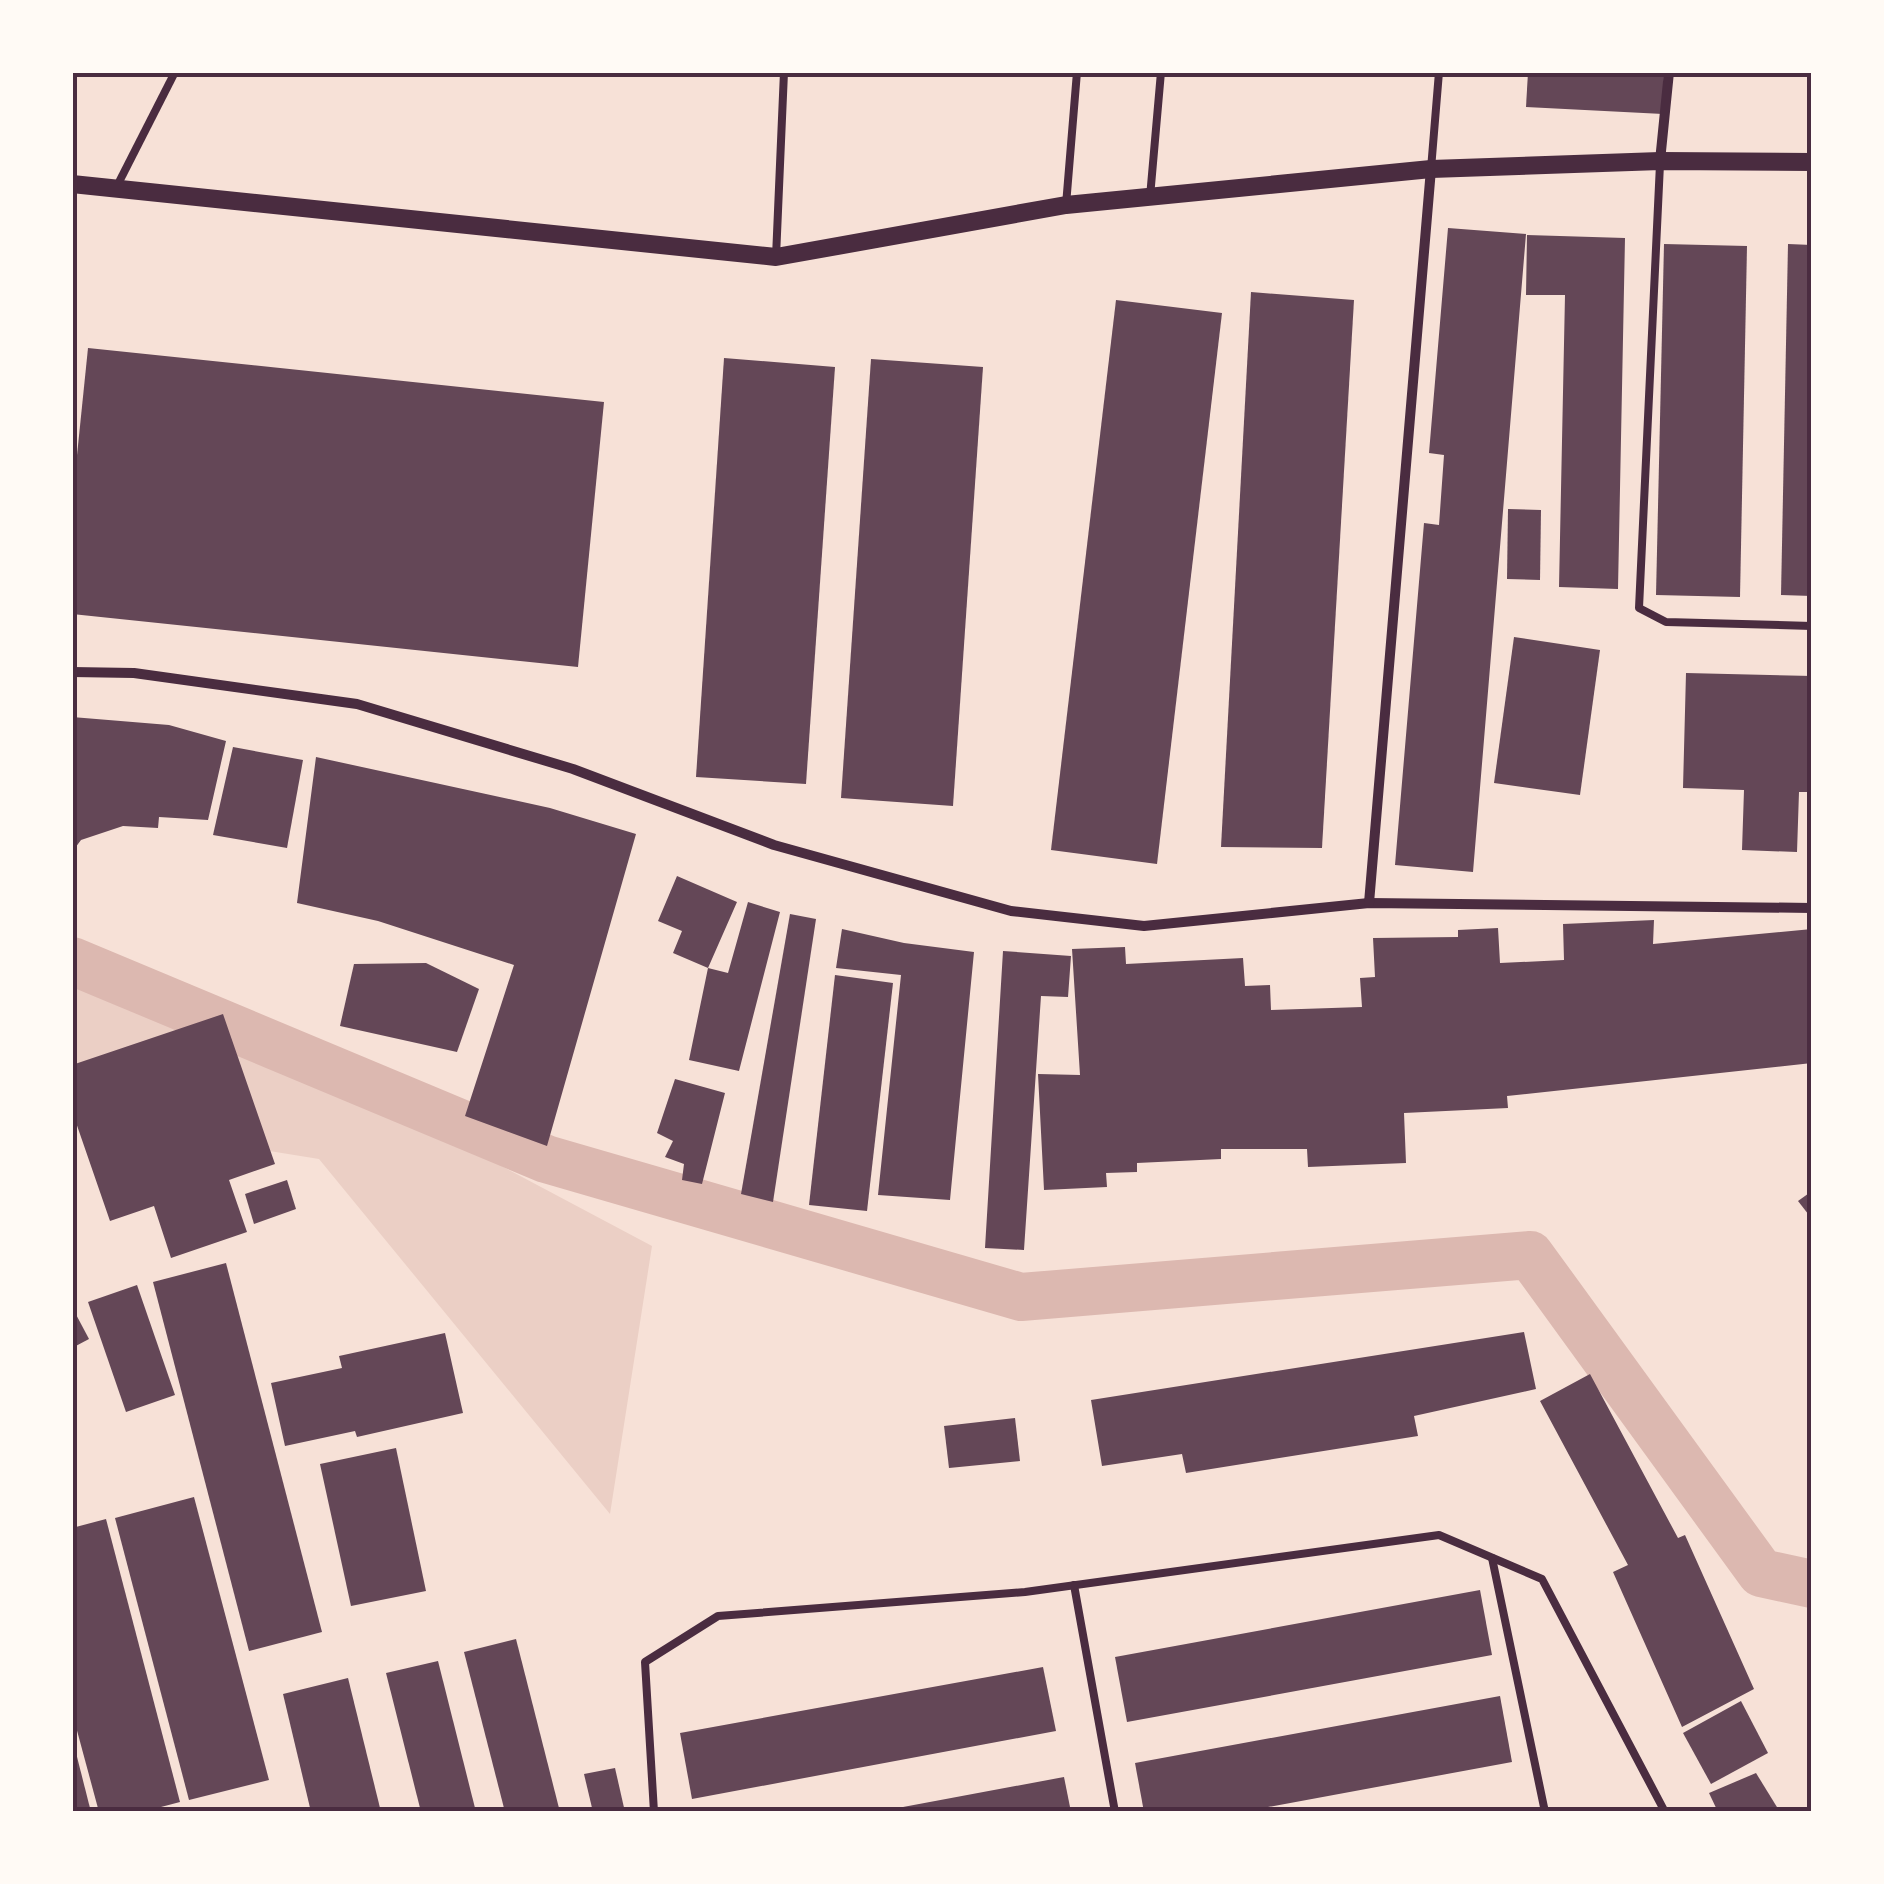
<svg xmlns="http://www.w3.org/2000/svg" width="1884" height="1884" font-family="Arial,sans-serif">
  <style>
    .green { fill: #ebcfc5 }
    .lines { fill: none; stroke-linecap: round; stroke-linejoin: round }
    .canal { stroke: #dcb8b0; stroke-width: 48 }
    .building { fill: #644757 }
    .service { stroke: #4a2c40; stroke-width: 8 }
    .minor { stroke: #4a2c40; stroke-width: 10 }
    .tertiary { stroke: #4a2c40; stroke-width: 18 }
    .neatline { fill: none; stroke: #4a2c40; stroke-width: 4 }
  </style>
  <rect width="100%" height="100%" fill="#f7e1d7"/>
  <path class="green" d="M73,938L652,1246L610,1514L319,1159L82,1121L73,1130Z"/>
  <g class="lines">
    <path class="canal" d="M72,961L546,1159L1021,1297L1530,1255L1761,1573L1812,1584"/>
  </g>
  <g class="building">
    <path d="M1528,72H1664L1663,114L1526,107Z"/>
    <path d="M1448,228L1526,234L1473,872L1395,865L1424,523L1439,525L1444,455L1429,453Z"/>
    <path d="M1527,235L1625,238L1618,589L1559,587L1565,295H1526Z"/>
    <path d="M1664,244L1747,246L1740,597L1656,595Z"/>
    <path d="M1788,244L1812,245V596L1781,595Z"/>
    <path d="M1251,292L1354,300L1322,848L1221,847Z"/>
    <path d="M1116,300L1222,313L1157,864L1051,850Z"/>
    <path d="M88,348L604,402L578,667L72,614V504Z"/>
    <path d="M724,358L835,367L806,784L696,777Z"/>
    <path d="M871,359L983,367L953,806L841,798Z"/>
    <path d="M1508,509L1541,510L1540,580L1507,579Z"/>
    <path d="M1514,637L1600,650L1580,795L1494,783Z"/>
    <path d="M1686,673L1812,676V792H1799L1797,852L1742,850L1744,790L1683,788Z"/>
    <path d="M72,717L169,725L226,741L208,820L159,817L158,828L123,826L81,840L72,852Z"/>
    <path d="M233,747L303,760L287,848L213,835Z"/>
    <path d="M316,757L550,808L636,834L547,1146L465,1116L514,965L378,921L297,903Z"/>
    <path d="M677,876L737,902L708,968L673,953L682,931L658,921Z"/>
    <path d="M748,902L780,912L739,1071L689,1060L708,968L728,973Z"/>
    <path d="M790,914L816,919L773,1202L741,1194Z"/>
    <path d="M1654,920L1653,944L1812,929V1063L1507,1096L1508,1108L1404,1113L1406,1163L1308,1167L1307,1149H1221V1159L1137,1163V1172L1106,1173L1107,1187L1044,1190L1038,1074L1080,1075L1072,949L1125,947L1126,964L1243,958L1245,986L1270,985L1271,1010L1362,1007L1360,978L1375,977L1373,938L1458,937V930L1498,928L1500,963L1564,960L1563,924Z"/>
    <path d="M842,929L904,943L974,952L950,1200L878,1195L901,975L836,968Z"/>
    <path d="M1003,951L1071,956L1068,997L1041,996L1024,1250L985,1248Z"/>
    <path d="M426,963L479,989L457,1052L340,1026L354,964Z"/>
    <path d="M835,975L893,983L867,1211L809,1205Z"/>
    <path d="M223,1014L275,1164L229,1180L247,1232L171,1258L154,1206L110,1221L72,1111V1065Z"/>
    <path d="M675,1079L725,1093L702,1184L682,1180L684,1164L665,1157L673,1141L657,1133Z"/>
    <path d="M287,1180L296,1209L254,1224L245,1194Z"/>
    <path d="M1812,1191V1219L1798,1201Z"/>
    <path d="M226,1263L322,1632L249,1651L153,1282Z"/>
    <path d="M137,1285L175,1395L126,1412L88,1302Z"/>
    <path d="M72,1307L89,1339L72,1348Z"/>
    <path d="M1524,1332L1536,1389L1414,1416L1418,1436L1186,1473L1182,1454L1102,1466L1091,1400Z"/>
    <path d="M445,1333L463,1413L357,1437L355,1431L285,1446L271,1383L342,1368L339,1356Z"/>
    <path d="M1590,1374L1678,1538L1685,1535L1754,1689L1682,1727L1613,1572L1628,1565L1540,1401Z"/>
    <path d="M1015,1418L1020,1461L949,1468L944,1426Z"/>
    <path d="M396,1448L426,1591L351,1606L320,1464Z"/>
    <path d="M194,1497L269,1780L189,1800L115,1518Z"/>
    <path d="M106,1519L180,1802L142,1812H99L72,1712V1528Z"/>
    <path d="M1480,1590L1492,1655L1127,1722L1115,1657Z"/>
    <path d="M516,1639L560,1812H505L464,1652Z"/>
    <path d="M438,1661L476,1812H421L386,1673Z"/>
    <path d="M1043,1667L1056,1731L692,1799L680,1733Z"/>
    <path d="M348,1678L381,1812H311L283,1694Z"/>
    <path d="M1500,1696L1512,1762L1241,1812H1144L1135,1763Z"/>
    <path d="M1741,1701L1768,1753L1711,1784L1683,1733Z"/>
    <path d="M74,1745L91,1812H72Z"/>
    <path d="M615,1768L625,1812H593L584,1774Z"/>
    <path d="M1756,1773L1780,1812H1718L1709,1793Z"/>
    <path d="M1064,1777L1071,1812H888L887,1810Z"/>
  </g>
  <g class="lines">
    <g class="service">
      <path d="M1660,164L1639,608L1666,622L1812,626"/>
      <path d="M1431,169L1439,72"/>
      <path d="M117,186L175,72"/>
      <path d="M1150,197L1161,72"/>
      <path d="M1066,205L1077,72"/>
      <path d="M776,257L784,72"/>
      <path d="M1492,1558L1545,1812"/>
      <path d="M1074,1585L1115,1812"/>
      <path d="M654,1812L645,1662L718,1616L1025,1592L1439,1535L1542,1579L1665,1812"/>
    </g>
    <g class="minor">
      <path d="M1660,161L1669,72"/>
      <path d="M72,672L134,673L357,704L573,769L774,845L1011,911L1144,926L1369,903L1812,908"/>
      <path d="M1369,903L1431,169"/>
    </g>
    <path class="tertiary" d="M72,184L776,257L1066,205L1431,169L1660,161L1812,162"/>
  </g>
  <rect width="1884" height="1884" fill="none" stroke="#fffaf5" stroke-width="150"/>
  <rect x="75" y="75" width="1734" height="1734" class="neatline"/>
</svg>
